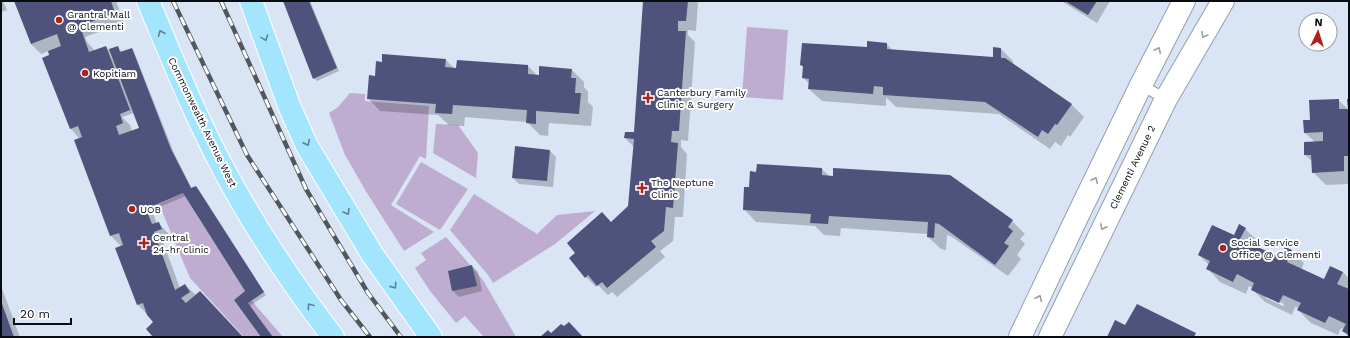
<svg xmlns="http://www.w3.org/2000/svg" width="1350" height="338" font-family="'Work Sans',sans-serif">
  <style>
    .green { fill: #beacd1 }
    .shadow { fill: #0003; fill-rule: evenodd }
    .building { fill: #4f527b }
    .lines { fill: none; stroke-linecap: round; stroke-linejoin: round }
    .service-casing { stroke: #95a0ae; stroke-width: 12 }
    .secondary-casing { stroke: #95a0ae; stroke-width: 24 }
    .primary-casing { stroke: #fff; stroke-width: 24 }
    .service { stroke: #fff; stroke-width: 10 }
    .secondary { stroke: #fff; stroke-width: 22 }
    .primary { stroke: #a3e5fd; stroke-width: 22 }
    .rail-casing { stroke: #50575f; stroke-width: 4.5 }
    .rail { stroke: #fff; stroke-width: 3; stroke-dasharray: 9; stroke-linecap: butt }
    .oneway { stroke: #5d8392 }
    .oneway2 { stroke: #9c9e9f }
    .poi-dot { fill: #b0201c; stroke: #fff; stroke-width: 1.5 }
    .labels { text-anchor: middle; stroke-width: 4; stroke-linejoin: round; paint-order: stroke }
    .poi-label { font-size: 10px; fill: #080c10; stroke: #fff; text-anchor: start }
    .street-label { font-size: 10px; fill: #080c10; stroke: #fff }
  </style>
  <rect width="100%" height="100%" fill="#d9e5f4"/>
  <g class="green">
    <path d="M747,27L788,30L783,100L742,97Z"/>
    <path d="M350,93L365,94V101L429,106L426,159L420,156L391,205L434,232L404,251L367,193L345,155L329,113L338,107Z"/>
    <path d="M436,124L458,125L478,153L476,178L433,153Z"/>
    <path d="M421,162L468,189L440,230L396,204Z"/>
    <path d="M183,193L245,291L234,300L261,337H244L190,278L159,204Z"/>
    <path d="M474,194L537,234L557,215L595,211L555,244L493,283L488,275L450,230Z"/>
    <path d="M446,237L483,280L516,337H484L465,316L456,323L430,291L415,268L426,260L421,253Z"/>
    <path d="M251,300L283,337H273L248,303Z"/>
  </g>
  <g class="shadow">
    <path d="M1,1H3L7,10L1,12Z"/>
    <path d="M15,1H116L124,23L85,37L87,42L95,51L105,47L109,50L118,47L122,52L132,49L134,52L174,153L192,189L196,187L199,190L266,295L250,306L272,337H263L235,300L247,292L186,196L152,210L157,224L158,223L168,233L171,239L163,242L180,288L185,285L242,337H155V322L138,305L122,247L111,236L75,141L80,139L71,129L44,58L51,56L49,51L41,54L31,44ZM134,113L140,128L132,131L130,125L122,117Z"/>
    <path d="M284,1H310L339,71L317,81L314,78Z"/>
    <path d="M644,1H698L696,31L688,30V35L695,42L688,141L681,140V147L687,154L683,217H675L673,241L660,251L665,257L617,297L612,292L608,295L598,285L596,287L586,277L611,223L629,207L634,147L625,138L635,133Z"/>
    <path d="M1061,1H1110L1097,23Z"/>
    <path d="M887,44L893,51L994,58L1001,49L1013,61V65L1071,104L1084,117L1070,137L1068,135L1061,146L1055,142L1050,149L999,114L896,107L888,99L886,98V106L822,101L809,89L810,84L803,78L804,68L801,65Z"/>
    <path d="M446,60L455,69L528,66L538,76L572,70L584,82V87L588,92V102L593,107L591,126L549,123L548,136L540,135L527,122L465,117L464,126L449,125L438,115L380,111L368,98L376,77Z"/>
    <path d="M1349,99V184L1326,185L1313,172V162L1305,155L1315,142L1305,133L1311,121L1338,100L1349,110Z"/>
    <path d="M550,151L556,157L553,187L519,184L513,178Z"/>
    <path d="M822,169L830,177L950,176L1012,221L1025,234L1020,239L1025,244L1017,255L1021,259L1008,276L952,237L947,235L946,250L941,249L928,237V234L841,228L840,236L824,235L815,226L756,222L744,209Z"/>
    <path d="M1245,229L1258,241L1255,247L1280,259L1292,251L1304,263L1301,270L1324,280L1343,272L1349,279V337L1343,331L1344,329L1341,328L1338,335L1311,323L1298,310L1299,308L1295,307L1292,315L1265,302L1252,289L1253,288L1249,286L1246,294L1220,282L1208,269L1209,265L1199,255L1234,237ZM1266,295L1284,304L1283,306L1266,298Z"/>
    <path d="M472,266L478,272L482,291L459,297L453,291L449,272Z"/>
    <path d="M1,286L20,337H1Z"/>
  </g>
  <g class="building">
    <path d="M14,1H111L115,13L80,26L89,52L106,46L130,110L120,114L123,123L116,126L119,135L139,128L109,49L118,46L120,52L132,48L171,149L191,188L196,186L264,292L248,303L273,337H261L234,300L245,291L183,193L146,209L152,224L159,222L162,229L154,232L175,290L185,284L190,292L181,298L186,303L200,291L243,337H153L146,329L153,322L147,315L143,303L137,305L115,248L123,245L119,233L110,236L74,140L82,137L78,126L70,129L42,58L49,55L48,51L61,46L57,34L31,44Z"/>
    <path d="M283,1H309L337,68L313,79Z"/>
    <path d="M643,1H688L686,21H678V31H686L679,131H672L671,142L678,143L673,208L666,207L664,231L651,241L656,247L607,288L602,282L597,286L588,275L585,278L569,258L575,253L567,243L602,212L611,222L628,206L634,139L624,138L625,132H634Z"/>
    <path d="M1065,1H1097L1088,15Z"/>
    <path d="M867,41L887,43V49L993,57V47L1001,48V58H1005L1072,104L1057,125L1055,124L1048,134L1042,130L1038,137L985,102L883,95V87L874,86L873,94L808,89L809,79L802,78L803,66L800,65L802,43L867,47Z"/>
    <path d="M382,54L446,59L445,67L456,68L457,60L528,65V74L539,75V66L572,69L571,78H576L575,93H581L579,114L536,111V124L526,123L527,110L453,105L452,114L435,113L436,104L367,99L369,75L375,76L376,61L382,62Z"/>
    <path d="M1339,99V109H1348L1347,99H1349V156H1344V171L1312,173L1311,155H1304V142L1323,141V132L1304,133L1303,120H1310L1309,100Z"/>
    <path d="M515,146L550,150L547,181L512,178Z"/>
    <path d="M757,164L822,168V175L833,176V168L950,175L1013,220L1008,227L1013,231L1004,243L1009,246L995,265L939,224L935,223L934,238L927,237L928,222L829,216L828,224L810,223L811,214L743,210L744,187H749L750,171L756,172Z"/>
    <path d="M1239,224L1246,228L1240,239L1280,257L1285,247L1292,250L1287,262L1324,279L1330,266L1343,272L1337,284L1349,289V335L1342,331L1346,324L1329,316L1325,323L1297,310L1301,303L1283,295L1279,303L1251,290L1254,283L1237,274L1233,282L1206,269L1210,261L1198,255L1212,225L1234,235Z"/>
    <path d="M472,265L477,286L452,291L448,271Z"/>
    <path d="M1,301L14,337H1Z"/>
    <path d="M1137,304L1196,333L1194,337H1107L1115,320L1125,325Z"/>
    <path d="M569,322L583,337H540L548,330L551,333L561,324L564,326Z"/>
  </g>
  <g class="lines">
    <g class="service-casing">
      <path id="service" d="M1141,85L1166,99"/>
    </g>
    <g class="secondary-casing">
      <g id="secondary">
        <path d="M1020,337L1078,215L1141,85L1184,1"/>
        <path d="M1050,337L1166,99L1223,1"/>
      </g>
    </g>
    <g class="primary-casing">
      <g id="primary">
        <path d="M148,1C172,58 195,116 224,170C255,228 293,285 333,337"/>
        <path d="M251,1L290,108L307,146L372,254L431,337"/>
      </g>
    </g>
    <use href="#service" class="service"/>
    <use href="#secondary" class="secondary"/>
    <use href="#primary" class="primary"/>
    <g class="rail-casing">
      <g id="rail">
        <path d="M173,1L247,155L341,300L370,337"/>
        <path d="M221,1L306,189L368,293L401,337"/>
      </g>
    </g>
    <use href="#rail" class="rail"/>
  </g>
  <defs><path id="oneway-chevron" d="M-2-3.5L2.5 0L-2 3.5" fill="none" stroke-width="1.6" stroke-linecap="round" stroke-linejoin="round"/></defs>
  <g class="oneway">
    <use href="#oneway-chevron" transform="translate(161 33) rotate(-112)"/>
    <use href="#oneway-chevron" transform="translate(265 38) rotate(70)"/>
    <use href="#oneway-chevron" transform="translate(307 143) rotate(64)"/>
    <use href="#oneway-chevron" transform="translate(347 212) rotate(59)"/>
    <use href="#oneway-chevron" transform="translate(394 286) rotate(55)"/>
    <use href="#oneway-chevron" transform="translate(310 306) rotate(-126)"/>
  </g>
  <g class="oneway2">
    <use href="#oneway-chevron" transform="translate(1204 35) rotate(120)"/>
    <use href="#oneway-chevron" transform="translate(1158 50) rotate(-64)"/>
    <use href="#oneway-chevron" transform="translate(1095 180) rotate(-64)"/>
    <use href="#oneway-chevron" transform="translate(1103 227) rotate(116)"/>
    <use href="#oneway-chevron" transform="translate(1039 298) rotate(-65)"/>
  </g>
  <g class="poi-dot">
    <circle cx="59" cy="20" r="4"/>
    <circle cx="85" cy="73" r="4"/>
    <path d="M646 92h4v4h4v4h-4v4h-4v-4h-4v-4h4z"/>
    <path d="M640 182h4v4h4v4h-4v4h-4v-4h-4v-4h4z"/>
    <circle cx="132" cy="209" r="4"/>
    <path d="M142 237h4v4h4v4h-4v4h-4v-4h-4v-4h4z"/>
    <circle cx="1223" cy="248" r="4"/>
  </g>
  <g class="labels">
    <g class="poi-label">
      <text x="67" y="18">Grantral Mall<tspan x="67" dy="12">@ Clementi</tspan></text>
      <text x="93" y="77">Kopitiam</text>
      <text x="657" y="96">Canterbury Family<tspan x="657" dy="12">Clinic &amp; Surgery</tspan></text>
      <text x="651" y="186">The Neptune<tspan x="651" dy="12">Clinic</tspan></text>
      <text x="140" y="213">UOB</text>
      <text x="153" y="241">Central<tspan x="153" dy="12">24-hr clinic</tspan></text>
      <text x="1231" y="246">Social Service<tspan x="1231" dy="12">Office @ Clementi</tspan></text>
    </g>
    <g class="street-label">
      <text transform="translate(203 122) rotate(64)" y="4">Commonwealth Avenue West</text>
      <text transform="translate(1132 167) rotate(-64)" y="4">Clementi Avenue 2</text>
    </g>
  </g>
  <rect width="1350" height="338" fill="none" stroke="#080c10" stroke-width="4"/>
  <g transform="translate(1318 32) rotate(4)"><circle r="19" fill="#ffffff" stroke="#9c9e9f"/>
  <path d="M0-3L7 15L0 10L-7 15Z" fill="#b0201c"/>
  <text y="-6" font-size="11" font-weight="bold" text-anchor="middle" fill="#080c10">N</text>
  </g>
  <path d="M14 318v6h57v-6" fill="none" stroke="#080c10" stroke-width="2"/>
  <text x="20" y="318" font-size="12" fill="#080c10" stroke="#ffffff" stroke-width="3" paint-order="stroke">20 m</text>
</svg>
